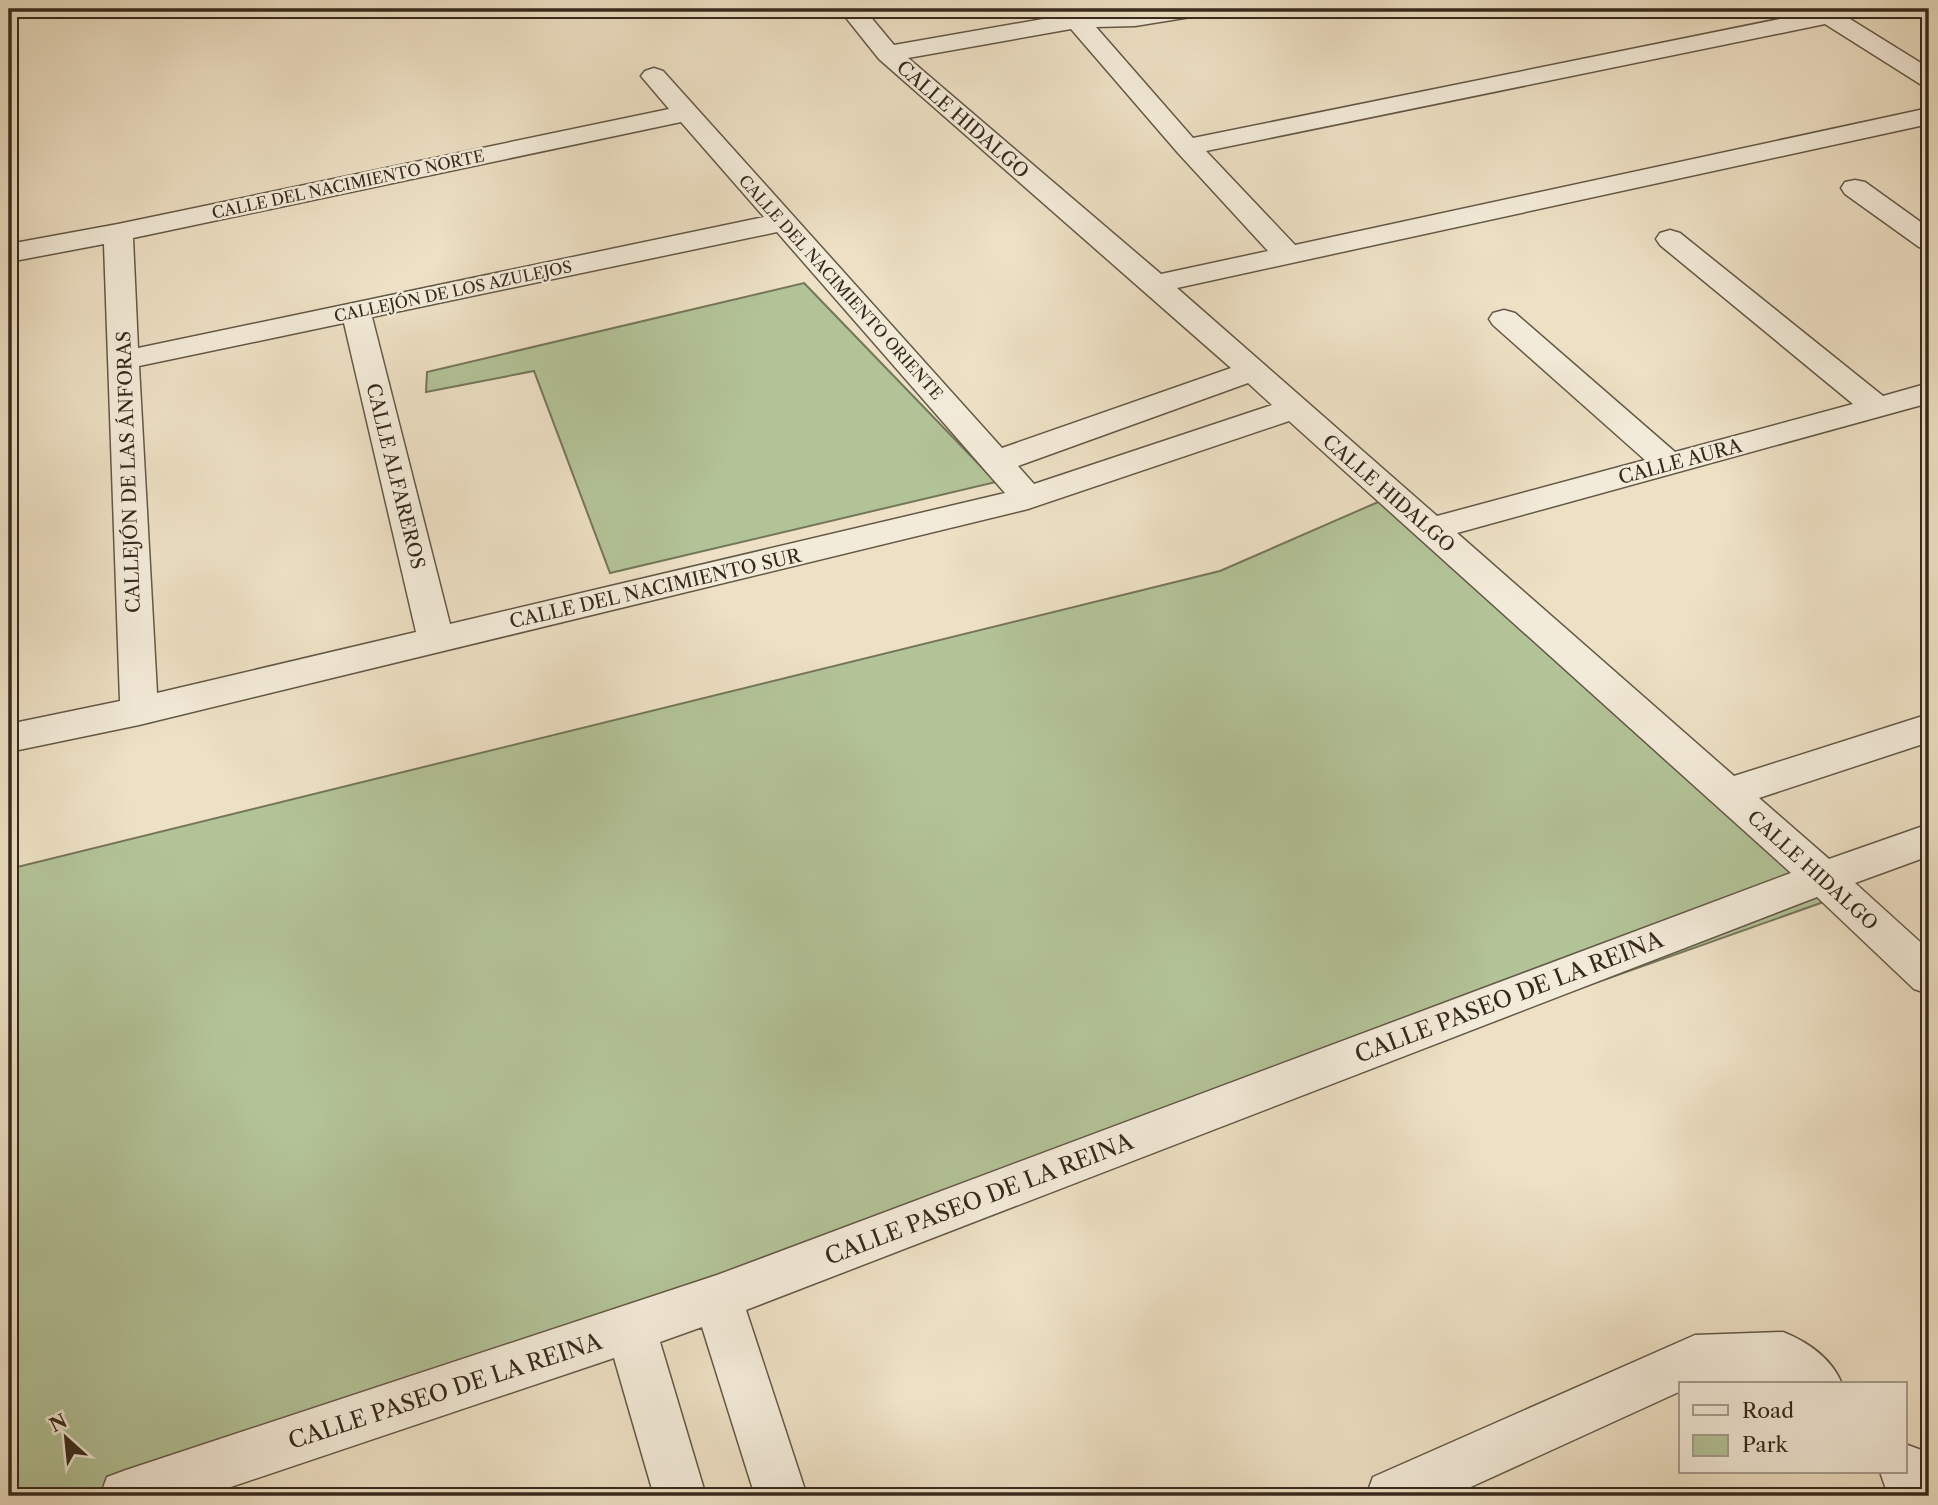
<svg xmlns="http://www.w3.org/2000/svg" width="1938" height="1505" font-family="'Libre Caslon Text',serif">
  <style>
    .green { fill: #b3c398; stroke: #74765a; stroke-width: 2 }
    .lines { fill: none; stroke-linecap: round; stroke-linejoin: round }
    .minor-casing { stroke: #645847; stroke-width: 3 }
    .minor { fill: #f3ebd9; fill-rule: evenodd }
    .labels { text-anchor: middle; stroke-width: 5; stroke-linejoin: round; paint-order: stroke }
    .far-street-label { font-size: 16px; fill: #362a1d; stroke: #f3ebd9 }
    .street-label { font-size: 19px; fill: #362a1d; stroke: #f3ebd9 }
    .near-street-label { font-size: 23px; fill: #362a1d; stroke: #f3ebd9 }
  </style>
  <rect width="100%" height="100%" fill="#ede0c4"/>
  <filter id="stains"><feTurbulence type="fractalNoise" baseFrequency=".00286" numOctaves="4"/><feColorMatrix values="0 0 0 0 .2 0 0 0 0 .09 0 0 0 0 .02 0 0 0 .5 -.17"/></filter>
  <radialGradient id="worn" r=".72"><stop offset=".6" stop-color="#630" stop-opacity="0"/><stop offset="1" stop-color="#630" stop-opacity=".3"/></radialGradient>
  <g class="green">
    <path d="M804,283L996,482L610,573L534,371L426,392L427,372Z"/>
    <path d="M1385,499L1832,899L473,1381L133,1496H9V869L1220,571Z"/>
  </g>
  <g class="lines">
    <g class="minor-casing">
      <g id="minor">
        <path d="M839,9H864L894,45L1060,16L1055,9H1080L1083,13L1209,9L1206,14L1197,16L1135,26L1096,27L1193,138L1809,13L1806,9H1834L1929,68V87L1920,84L1825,24L1206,151L1295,245L1929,108V124L1177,288L1437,516L1645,460L1493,325L1489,319L1493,313L1504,310L1515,313L1675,452L1853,404L1660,245L1656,239L1660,233L1670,230L1680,233L1883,396L1929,383V403L1457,533L1734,776L1929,714V742L1759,798L1829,859L1929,824V856L1855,883L1929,950V994L1914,989L1817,897L746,1310L807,1496H755L702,1327L660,1342L706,1496H654L614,1358L204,1496H100L107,1477L126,1470L717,1275L1791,873L1289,421L1028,509L139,725L9,752V724L120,701L104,244L9,262V244L118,224L669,109L641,76L645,71L654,68L663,71L1002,448L1231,368L879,59ZM1071,29L1178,153L1268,251L1161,274L908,58ZM681,122L764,217L138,348L133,238ZM777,232L1005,493L450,624L372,317ZM344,323L416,632L157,693L139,366ZM1248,383L1272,405L1034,484L1018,466Z"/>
        <path d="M1855,180L1865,182L1929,228V250L1919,247L1845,194L1841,188L1845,182Z"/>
        <path d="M1783,1332C1808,1342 1832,1359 1842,1384H1778L1774,1381L1681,1384V1391L1451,1496H1366L1373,1477L1695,1335Z"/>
        <path d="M1905,1444L1924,1451L1929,1458V1496H1893L1886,1489L1880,1472H1905Z"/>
      </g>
    </g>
    <use href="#minor" class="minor"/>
  </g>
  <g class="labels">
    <g class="far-street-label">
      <text transform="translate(348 184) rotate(-12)" y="6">CALLE DEL NACIMIENTO NORTE</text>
      <text transform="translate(841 287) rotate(48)" y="6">CALLE DEL NACIMIENTO ORIENTE</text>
      <text transform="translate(453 291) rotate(-12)" y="6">CALLEJÓN DE LOS AZULEJOS</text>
    </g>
    <g class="street-label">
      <text transform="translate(963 119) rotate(41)" y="7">CALLE HIDALGO</text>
      <text transform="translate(1680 461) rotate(-15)" y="7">CALLE AURA</text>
      <text transform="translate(128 472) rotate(-92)" y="7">CALLEJÓN DE LAS ÁNFORAS</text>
      <text transform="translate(396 476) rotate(76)" y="7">CALLE ALFAREROS</text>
      <text transform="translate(1389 493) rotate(41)" y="7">CALLE HIDALGO</text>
      <text transform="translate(655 588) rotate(-13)" y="7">CALLE DEL NACIMIENTO SUR</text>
      <text transform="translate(1813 870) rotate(42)" y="7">CALLE HIDALGO</text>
    </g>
    <g class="near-street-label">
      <text transform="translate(1509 997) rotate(-21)" y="8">CALLE PASEO DE LA REINA</text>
      <text transform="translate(979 1199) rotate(-21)" y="8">CALLE PASEO DE LA REINA</text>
      <text transform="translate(445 1391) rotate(-18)" y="8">CALLE PASEO DE LA REINA</text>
    </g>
  </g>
  <rect width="1938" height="1505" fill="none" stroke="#ede0c4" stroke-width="35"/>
  <rect x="10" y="10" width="1917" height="1484" fill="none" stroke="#362a1d" stroke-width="3.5"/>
  <rect x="18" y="18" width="1903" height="1470" fill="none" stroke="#362a1d" stroke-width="2"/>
  <rect x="1679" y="1382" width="228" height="91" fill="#f3ebd9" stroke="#a79e8e" stroke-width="2"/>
  <rect x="1693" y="1405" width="35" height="10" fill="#f3ebd9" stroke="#a79e8e" stroke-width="2"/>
  <text x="1742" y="1418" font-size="21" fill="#362a1d">Road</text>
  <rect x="1693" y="1435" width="35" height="21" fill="#b3c398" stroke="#a79e8e" stroke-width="2"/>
  <text x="1742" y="1452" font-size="21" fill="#362a1d">Park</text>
  <g transform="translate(66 1438) rotate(333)" stroke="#f3ebd9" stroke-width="5" paint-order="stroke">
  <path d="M0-5L12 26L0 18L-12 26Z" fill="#362a1d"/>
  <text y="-10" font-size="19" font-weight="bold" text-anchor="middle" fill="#362a1d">N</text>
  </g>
  <rect width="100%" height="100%" filter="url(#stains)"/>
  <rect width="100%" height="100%" fill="url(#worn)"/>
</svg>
